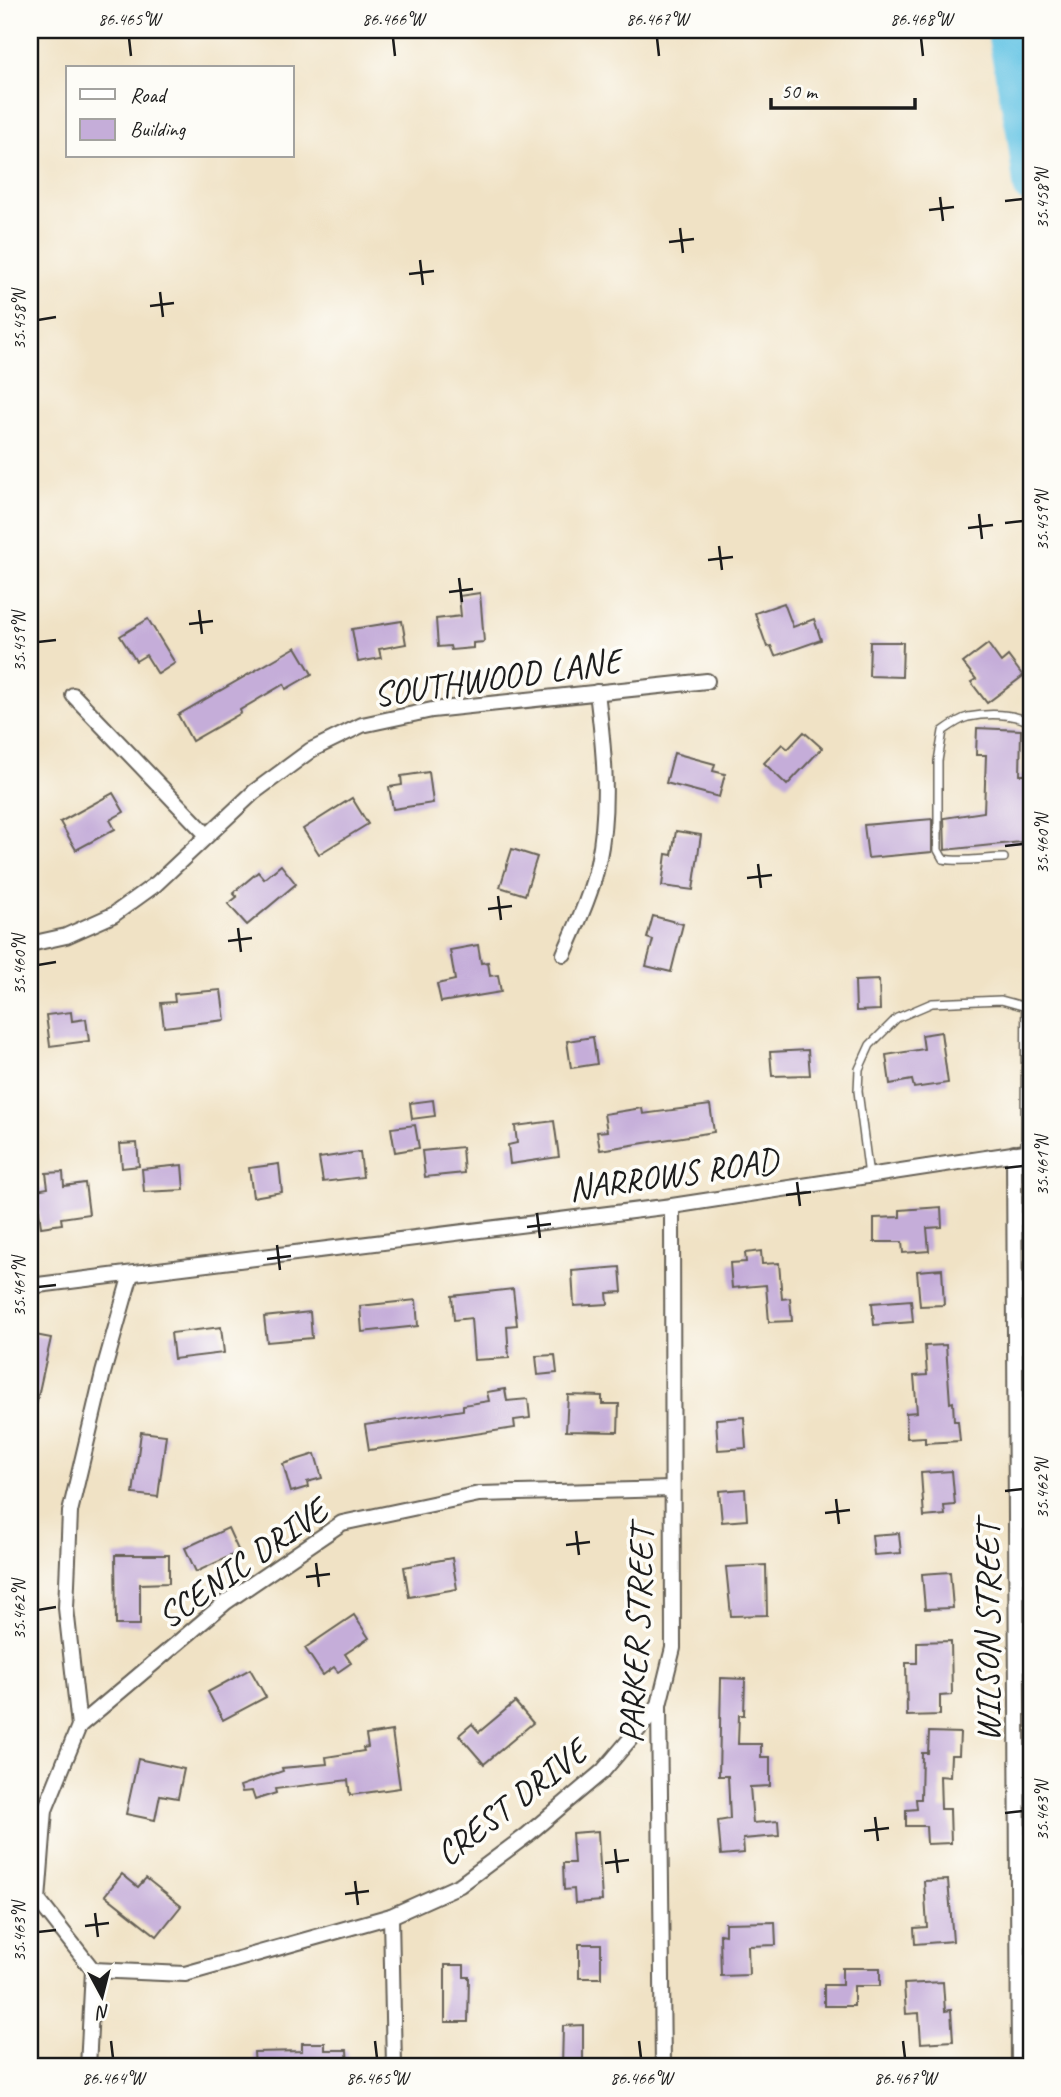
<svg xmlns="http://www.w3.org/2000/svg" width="1061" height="2097" font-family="Caveat,sans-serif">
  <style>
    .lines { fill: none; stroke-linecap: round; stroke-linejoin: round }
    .river { stroke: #66c5e5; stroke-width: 35 }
    .building { fill: #c5add9 }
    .service-casing { stroke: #666157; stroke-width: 10 }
    .minor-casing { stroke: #666157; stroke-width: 18 }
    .service { stroke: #fff; stroke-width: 7 }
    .minor { stroke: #fff; stroke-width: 14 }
    .ticks { fill: none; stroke: #1c1c1c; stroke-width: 2.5 }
    .labels { text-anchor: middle; stroke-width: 7; stroke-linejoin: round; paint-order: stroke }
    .street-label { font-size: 35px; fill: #1c1c1c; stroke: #fdfcf7 }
    .neatline { fill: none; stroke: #1c1c1c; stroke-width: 2.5 }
    .ticks-label { font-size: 18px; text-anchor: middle; fill: #1c1c1c }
  </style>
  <rect width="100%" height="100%" fill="#fdfcf7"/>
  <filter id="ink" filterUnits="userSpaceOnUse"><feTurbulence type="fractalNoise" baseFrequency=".0143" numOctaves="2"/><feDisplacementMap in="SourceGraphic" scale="14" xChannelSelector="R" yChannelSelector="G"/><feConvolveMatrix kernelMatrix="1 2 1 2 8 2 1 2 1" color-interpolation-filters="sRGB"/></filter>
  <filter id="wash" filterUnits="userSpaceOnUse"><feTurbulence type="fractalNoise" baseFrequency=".00686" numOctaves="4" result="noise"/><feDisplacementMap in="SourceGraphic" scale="28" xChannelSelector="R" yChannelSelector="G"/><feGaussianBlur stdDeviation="1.57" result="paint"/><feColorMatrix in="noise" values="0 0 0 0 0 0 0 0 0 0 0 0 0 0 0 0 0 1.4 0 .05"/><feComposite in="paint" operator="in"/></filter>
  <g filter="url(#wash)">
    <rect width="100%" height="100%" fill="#f0e2c5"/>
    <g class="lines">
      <path class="river" d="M1004,30L1024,133L1031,187"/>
    </g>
    <g id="blocks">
      <g class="building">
        <path d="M480,593L484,642L473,643V648L451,650L450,646L438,647L436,619L461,616L459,596Z"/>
        <path d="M784,603L793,627L814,619L821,640L775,656L771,646L767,647L755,613Z"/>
        <path d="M148,619L175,663L158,674L146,655L136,661L120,636Z"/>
        <path d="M402,621L406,644L379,649L381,658L358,662L352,629Z"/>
        <path d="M870,642H903L902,677L869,676Z"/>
        <path d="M988,644L1001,662L1008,656L1023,676L987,703L971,682L976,679L963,663Z"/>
        <path d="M296,647L312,674L286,689L284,684L240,710L241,713L192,741L178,715Z"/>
        <path d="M977,728L1021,730L1020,775H1029L1027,814L1031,811V841L945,850L944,818L984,812L986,755H976Z"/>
        <path d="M804,732L822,748L787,785L764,763L782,744L788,749Z"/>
        <path d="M674,753L715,764L713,771L725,774L719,797L666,783Z"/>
        <path d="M429,772L433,803L393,809L389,787L402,785L401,776Z"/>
        <path d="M113,793L124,812L110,820L115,829L76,850L60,822Z"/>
        <path d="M352,798L368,824L319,854L303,829Z"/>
        <path d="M932,819V852L868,858L864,825Z"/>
        <path d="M676,831L701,835L693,890L662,886L666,854L672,855Z"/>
        <path d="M512,849L537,857L525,895L500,887Z"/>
        <path d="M281,865L296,884L247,925L228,904L237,897L233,893L258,872L264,879Z"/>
        <path d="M653,916L683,924L671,972L646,966L653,940L647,938Z"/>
        <path d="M478,945L481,963L488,962L490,976L498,975L501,992L441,1002L437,984L455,980L450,950Z"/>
        <path d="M879,980L880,1010L856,1011L855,981Z"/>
        <path d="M221,990L225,1020L164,1027L161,1003L175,1002L174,994Z"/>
        <path d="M71,1012L72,1021L86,1019L89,1041L50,1046L46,1015Z"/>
        <path d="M941,1032L948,1083L914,1088L912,1080L890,1084L886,1055L924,1049L922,1035Z"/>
        <path d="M593,1037L597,1064L571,1068L567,1041Z"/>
        <path d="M808,1050L810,1075L772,1076L770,1052Z"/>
        <path d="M433,1100L435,1116L412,1119L410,1103Z"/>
        <path d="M710,1105L714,1132L600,1150L597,1132L607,1131L604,1114L642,1108L643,1114Z"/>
        <path d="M554,1121L559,1157L510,1164L508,1145L517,1143L515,1126Z"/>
        <path d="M415,1125L419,1148L395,1152L391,1128Z"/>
        <path d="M137,1143L139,1166L122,1168L120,1144Z"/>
        <path d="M462,1147L464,1173L425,1177L422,1151Z"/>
        <path d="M360,1152L363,1177L323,1182L319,1158Z"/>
        <path d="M279,1164L282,1192L253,1197L249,1168Z"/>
        <path d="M182,1165L184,1190L144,1192L142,1169Z"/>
        <path d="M63,1172L64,1186L85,1183L89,1214L61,1218L62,1224L41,1227L36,1190L48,1188L46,1173Z"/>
        <path d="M941,1207L942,1227L927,1228L929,1251L903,1253L902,1242H874V1218L900,1217V1210Z"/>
        <path d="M761,1251L762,1264L779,1263L782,1299L790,1298L792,1321L769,1322L766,1285L732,1288L730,1263L746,1262L745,1253Z"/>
        <path d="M620,1267L622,1292L607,1293L608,1304L574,1306L572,1271Z"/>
        <path d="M942,1269L944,1305L920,1306L917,1271Z"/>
        <path d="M513,1289L517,1325L507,1326L509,1358L474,1360L471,1318L454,1320L452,1296Z"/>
        <path d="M416,1300L418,1326L362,1332L360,1306Z"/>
        <path d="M911,1300L913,1322L874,1325L872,1303Z"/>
        <path d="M310,1312L312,1338L267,1342L264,1317Z"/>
        <path d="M221,1327L224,1353L174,1359L171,1333Z"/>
        <path d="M30,1334L51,1338L36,1405H30Z"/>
        <path d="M946,1345L950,1403L953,1402L954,1421H958L960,1441L925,1443V1437L907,1438L906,1413L917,1412L914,1376L927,1375L925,1346Z"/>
        <path d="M555,1355L557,1373L538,1375L536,1356Z"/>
        <path d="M505,1389L507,1401L528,1399L530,1418L514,1420L515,1428L369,1450L365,1425L463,1410V1405L489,1401L487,1392Z"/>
        <path d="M568,1395L602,1396V1404H619L618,1432L566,1431Z"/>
        <path d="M744,1417L746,1448L718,1450L716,1419Z"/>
        <path d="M141,1432L166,1435L158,1497L133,1494Z"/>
        <path d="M315,1454L322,1478L307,1482L308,1487L291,1492L283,1464Z"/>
        <path d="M952,1471L955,1505L944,1506L945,1515L924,1517L921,1473Z"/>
        <path d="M745,1489L747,1520L722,1522L719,1491Z"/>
        <path d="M228,1528L239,1552L196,1572L185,1548Z"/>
        <path d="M899,1533L901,1553L874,1555L872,1535Z"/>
        <path d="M115,1555H169V1583L140,1584V1625H116Z"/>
        <path d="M452,1558L457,1589L409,1597L404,1567Z"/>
        <path d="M766,1565L767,1615L731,1616L726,1567Z"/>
        <path d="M950,1572L953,1608L925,1609L922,1574Z"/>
        <path d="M354,1615L369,1638L345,1654L351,1663L338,1672L334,1667L323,1675L305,1648Z"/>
        <path d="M951,1641L952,1695L940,1696V1715L907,1716L906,1663H917V1642Z"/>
        <path d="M250,1669L266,1697L223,1720L208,1692Z"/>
        <path d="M721,1678L745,1679L744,1715H739L738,1744H761V1757H770V1786L750,1787L753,1823L778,1821L779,1836L743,1839L744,1853L721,1855L718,1821L730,1819L728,1776H719Z"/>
        <path d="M515,1702L533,1723L484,1764L459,1735L472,1724L479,1732Z"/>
        <path d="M392,1731L400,1788L350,1795L348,1780L275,1789L276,1793L255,1800L252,1791L242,1792L240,1786L283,1771L282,1768L327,1764L326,1757L364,1751L363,1748L368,1747L366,1735Z"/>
        <path d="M929,1732L960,1733L959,1755H951L950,1777L940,1776L941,1809H950L951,1843L927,1844L926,1826H906V1810L917,1809L916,1799H921L922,1753H928Z"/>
        <path d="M138,1759L184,1769L178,1798L160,1795L155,1820L126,1814Z"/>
        <path d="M598,1831L602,1901L575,1903L574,1889L564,1890L563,1863H574L572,1833Z"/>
        <path d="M122,1874L138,1887L146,1878L181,1906L157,1936L105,1895Z"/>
        <path d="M948,1880L953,1941L915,1944L914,1928L927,1927L924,1881Z"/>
        <path d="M775,1922L776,1945L748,1946L749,1975L721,1976L720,1934L725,1935V1923Z"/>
        <rect x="579" y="1944" width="22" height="34"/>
        <path d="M445,1965H464V1977H469L468,2022H445Z"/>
        <path d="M842,1968H880V1986H854V2006H824V1985H842Z"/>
        <path d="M943,1982L945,2011L951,2010L953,2041L921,2043L919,2013L906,2014L904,1984Z"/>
        <path d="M583,2025V2067H562L563,2026Z"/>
        <path d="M302,2043H325V2050H347L348,2067H255L254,2052L302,2051Z"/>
      </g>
    </g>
  </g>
  <g filter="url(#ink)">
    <use href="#blocks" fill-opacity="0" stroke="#666157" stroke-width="2"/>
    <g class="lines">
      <g class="service-casing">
        <g id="service">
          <path d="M1004,858C983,858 963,863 943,859L938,850V761L943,731C950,726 960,719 968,717C988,713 1014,713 1031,723"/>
          <path d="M1025,1151L1026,954L1031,950"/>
          <path d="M869,1176L858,1091L859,1069L870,1045L897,1018L932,1003L1001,1000L1026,1007"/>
        </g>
      </g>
      <g class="minor-casing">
        <g id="minor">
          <path d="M73,695L207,835"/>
          <path d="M30,944L66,936L113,915L156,884L254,792L311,750L362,725L432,710L707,681"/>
          <path d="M564,954C577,924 591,895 598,863C610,806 604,749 597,692"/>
          <path d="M1014,1153L1019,2067"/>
          <path d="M30,1286L672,1206L1031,1151"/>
          <path d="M79,1726L226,1602L342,1523L479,1494L672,1489"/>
          <path d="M391,1916L394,2067"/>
          <path d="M93,1970L185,1974L391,1916L460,1885L527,1835L603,1771L659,1705"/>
          <path d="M88,2067L93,1970L38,1900L45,1810L79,1726L66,1608L70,1512L103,1373L131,1274"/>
          <path d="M663,2067L659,1705L673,1648L672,1206"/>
        </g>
      </g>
      <use href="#service" class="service"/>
      <use href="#minor" class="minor"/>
    </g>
  </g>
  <path class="ticks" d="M129,38L131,56M393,38L395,56M657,38L659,56M921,38L923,56M940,197L943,221M1005,201L1023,199M929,210L954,207M680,228L683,253M669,242L694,239M420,260L423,285M409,274L434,271M160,292L163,317M150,306L174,303M38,320L56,317M979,514L982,539M1005,523L1023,521M968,528L993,525M719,546L722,570M708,560L733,557M459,578L462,602M449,592L473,589M199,610L202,634M189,624L213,621M38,642L56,640M1005,846L1023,844M758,864L761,888M747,878L772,875M498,896L501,920M488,909L512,906M238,928L241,952M228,941L252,938M38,965L56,962M1005,1168L1023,1166M797,1182L800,1206M786,1195L811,1192M537,1213L540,1238M527,1227L551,1224M277,1245L280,1270M267,1259L291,1256M38,1287L56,1285M1005,1491L1023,1489M836,1499L839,1524M825,1513L850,1510M576,1531L579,1555M566,1545L590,1542M316,1563L319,1587M306,1577L330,1574M38,1610L56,1607M1005,1813L1023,1811M875,1817L878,1841M864,1831L889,1828M615,1849L618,1873M605,1863L629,1860M355,1881L358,1905M345,1894L369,1891M95,1913L98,1937M85,1926L109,1923M38,1932L56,1930M111,2041L113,2058M375,2041L377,2058M639,2041L641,2058M903,2041L905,2058"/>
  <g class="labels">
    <g class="street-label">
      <text transform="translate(497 677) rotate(-8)" y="12">SOUTHWOOD LANE</text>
      <text transform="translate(673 1174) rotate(-8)" y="12">NARROWS ROAD</text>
      <text transform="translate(242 1563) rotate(-35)" y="12">SCENIC DRIVE</text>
      <text transform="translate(987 1632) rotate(-90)" y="12">WILSON STREET</text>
      <text transform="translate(636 1635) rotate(-87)" y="12">PARKER STREET</text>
      <text transform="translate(511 1802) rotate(-38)" y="12">CREST DRIVE</text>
    </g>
  </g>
  <rect width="1061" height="2097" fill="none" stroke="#fdfcf7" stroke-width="77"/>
  <rect x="66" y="66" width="228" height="91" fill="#fdfcf7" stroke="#a3a29f" stroke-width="2"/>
  <rect x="80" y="89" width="35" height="10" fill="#ffffff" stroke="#a3a29f" stroke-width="2"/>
  <text x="130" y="102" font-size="21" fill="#1c1c1c">Road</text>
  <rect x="80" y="119" width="35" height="21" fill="#c5add9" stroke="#a3a29f" stroke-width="2"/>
  <text x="130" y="136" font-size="21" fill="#1c1c1c">Building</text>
  <g transform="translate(102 1996) rotate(173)" stroke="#fdfcf7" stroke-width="5" paint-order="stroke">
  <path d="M0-5L12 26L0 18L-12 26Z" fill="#1c1c1c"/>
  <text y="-10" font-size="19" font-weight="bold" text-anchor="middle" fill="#1c1c1c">N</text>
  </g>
  <path d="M771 98v10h144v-10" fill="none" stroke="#1c1c1c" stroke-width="3.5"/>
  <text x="781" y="98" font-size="21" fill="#1c1c1c" stroke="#fdfcf7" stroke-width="5" paint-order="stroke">50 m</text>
  <rect x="38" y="38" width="985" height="2020" class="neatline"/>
  <g class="ticks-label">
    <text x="129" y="25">86.465°W</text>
    <text x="393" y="25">86.466°W</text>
    <text x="657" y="25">86.467°W</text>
    <text x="921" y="25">86.468°W</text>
    <text transform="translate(1042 199) rotate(-90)" y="6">35.458°N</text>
    <text transform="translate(19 320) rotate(-90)" y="6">35.458°N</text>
    <text transform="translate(1042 521) rotate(-90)" y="6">35.459°N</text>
    <text transform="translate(19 642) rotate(-90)" y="6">35.459°N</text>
    <text transform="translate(1042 844) rotate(-90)" y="6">35.460°N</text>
    <text transform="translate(19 965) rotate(-90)" y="6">35.460°N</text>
    <text transform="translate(1042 1166) rotate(-90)" y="6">35.461°N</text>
    <text transform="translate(19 1287) rotate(-90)" y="6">35.461°N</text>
    <text transform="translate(1042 1489) rotate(-90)" y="6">35.462°N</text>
    <text transform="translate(19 1610) rotate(-90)" y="6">35.462°N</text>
    <text transform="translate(1042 1811) rotate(-90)" y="6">35.463°N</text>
    <text transform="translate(19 1932) rotate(-90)" y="6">35.463°N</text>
    <text x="113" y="2084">86.464°W</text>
    <text x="377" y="2084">86.465°W</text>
    <text x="641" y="2084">86.466°W</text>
    <text x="905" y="2084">86.467°W</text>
  </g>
</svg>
